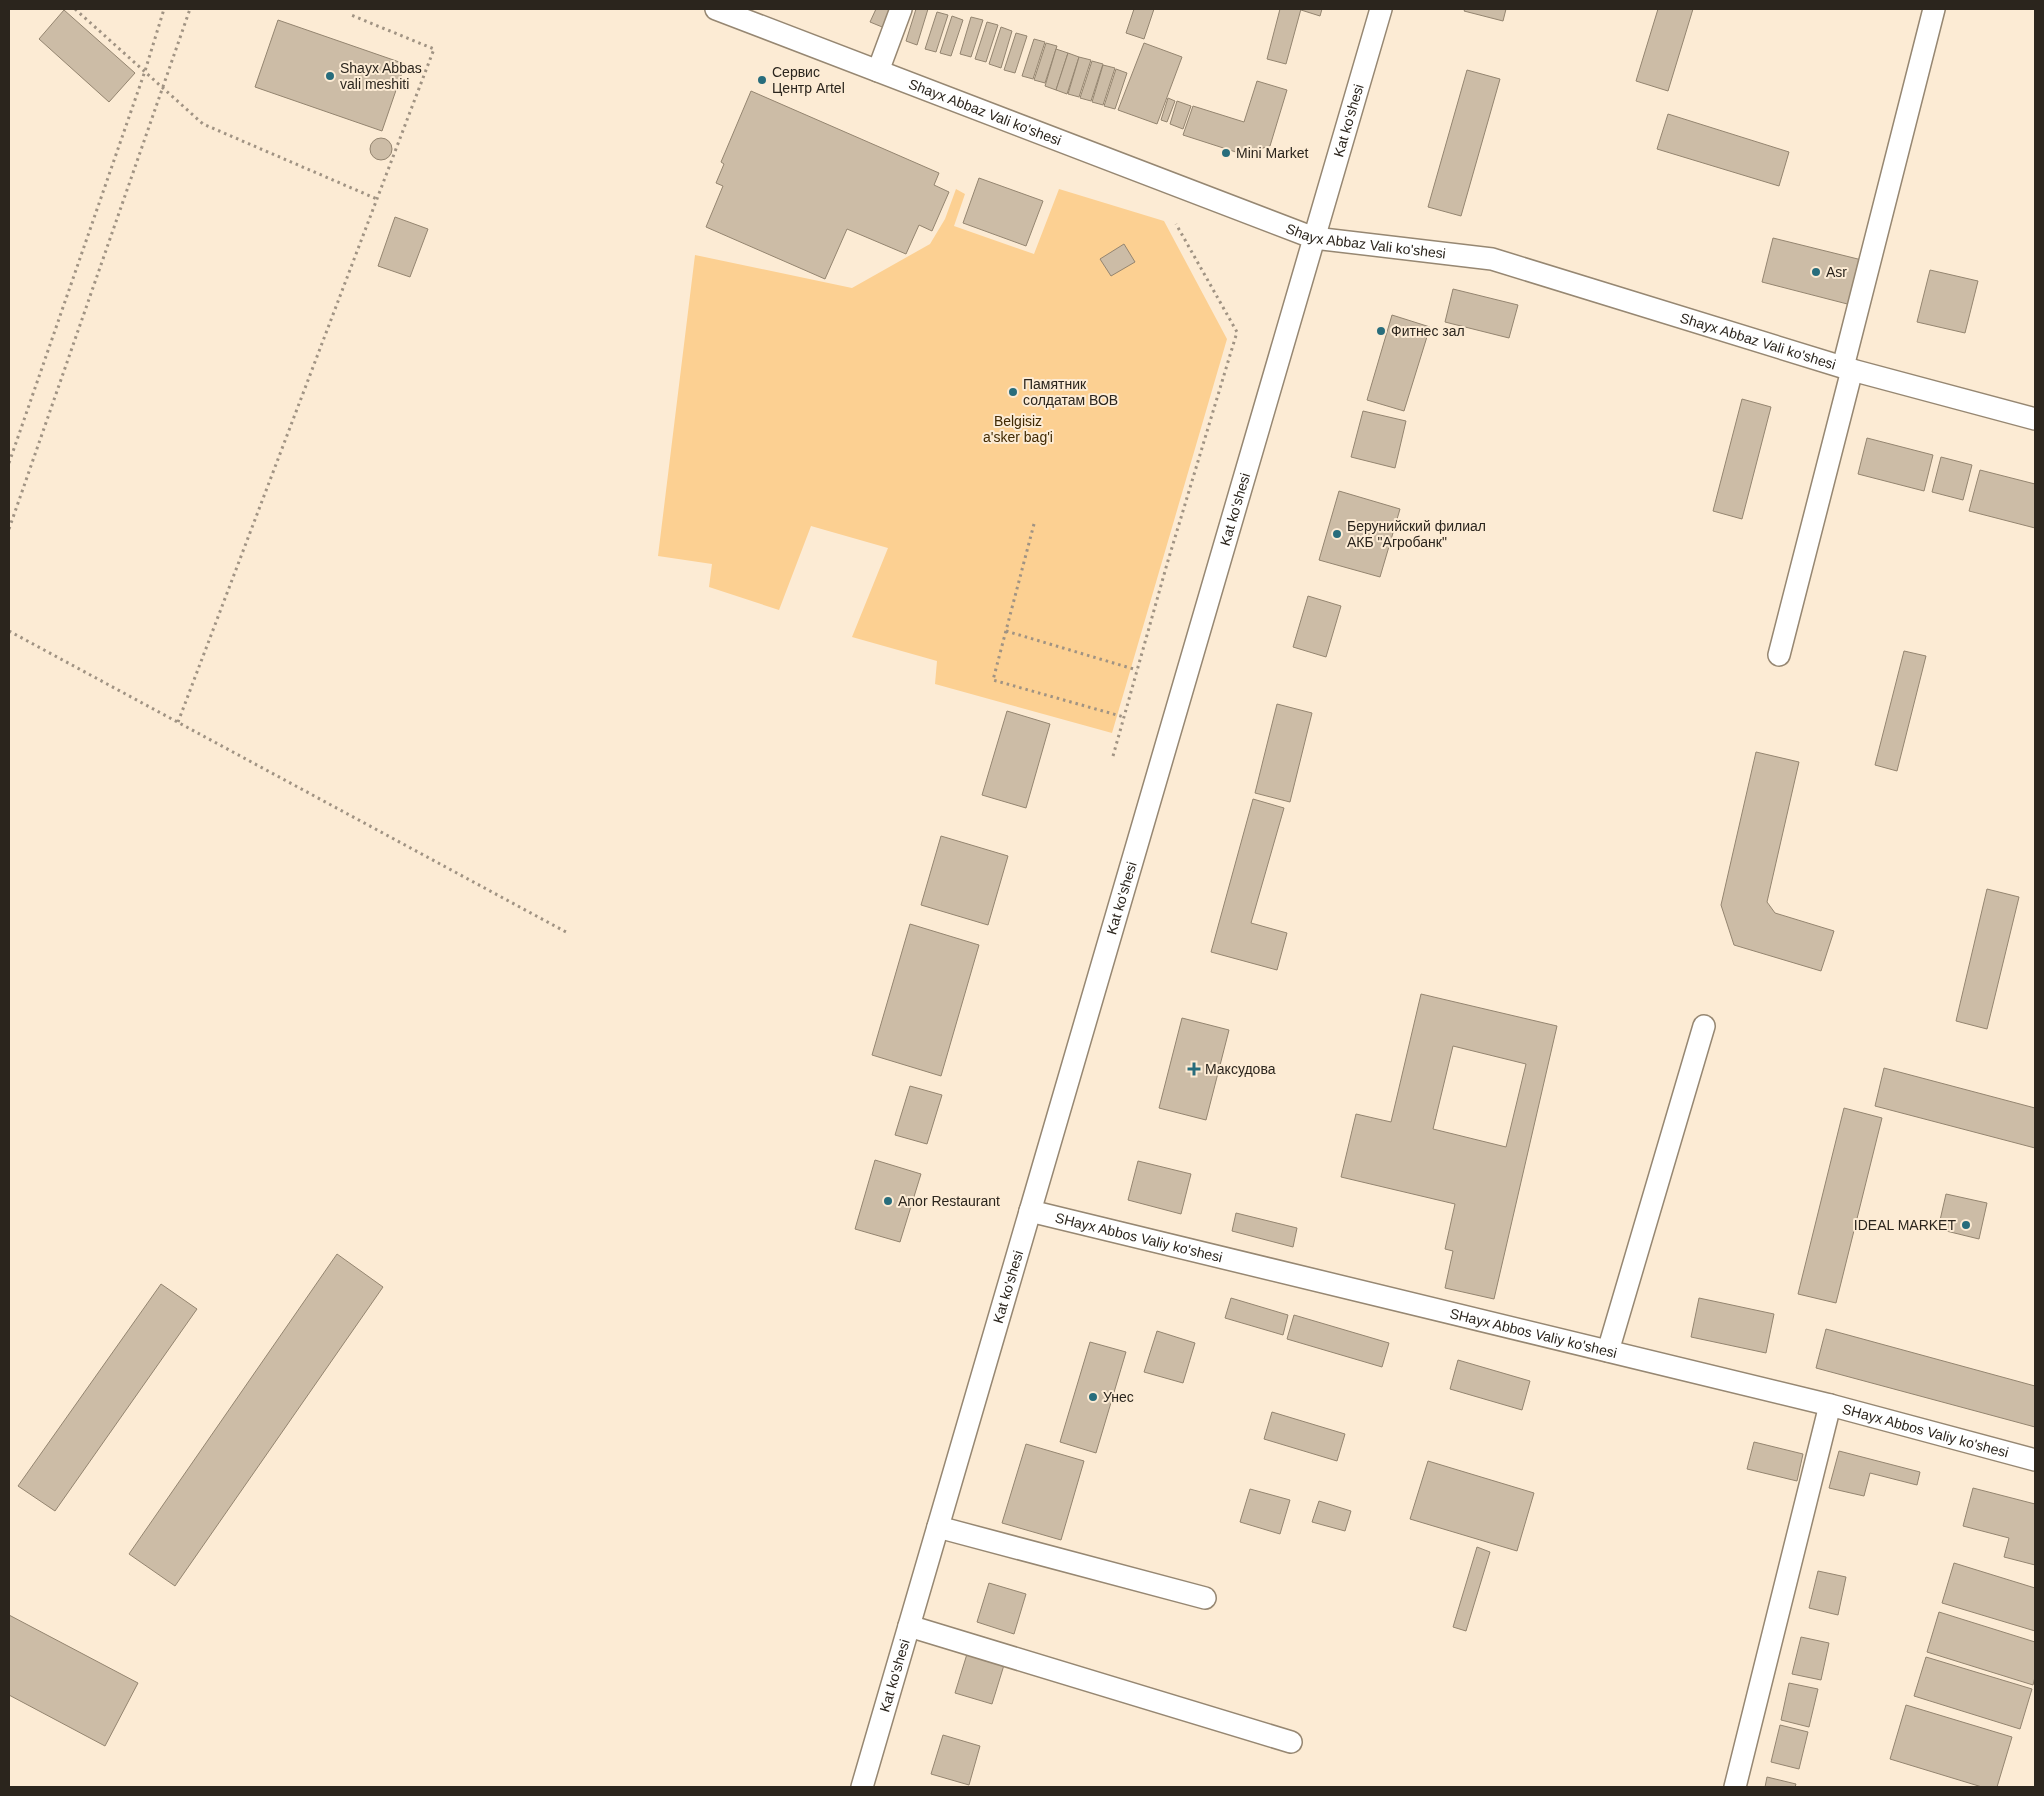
<svg xmlns="http://www.w3.org/2000/svg" width="2044" height="1796" font-family="Helvetica,sans-serif">
  <style>
    .green { fill: #fcd092 }
    .building { fill: #ccbca6; stroke: #948570; fill-rule: evenodd }
    .lines { fill: none; stroke-linecap: round; stroke-linejoin: round }
    .minor-casing { stroke: #968772; stroke-width: 24 }
    .path { stroke: #a09383; stroke-width: 3; stroke-dasharray: 2.5 4; stroke-linecap: butt }
    .minor { stroke: #fff; stroke-width: 21 }
    .poi-dot { fill: #286d7c; stroke: #fcebd4; stroke-width: 2 }
    .labels { text-anchor: middle; stroke-width: 4; stroke-linejoin: round; paint-order: stroke }
    .poi-label { font-size: 14px; fill: #2b251d; stroke: #fcebd4; text-anchor: start }
    .street-label { font-size: 14px; fill: #2b251d; stroke: #fcebd4 }
    .park-label { font-size: 14px; fill: #402902; stroke: #fcebd4 }
  </style>
  <rect width="100%" height="100%" fill="#fcebd4"/>
  <path class="green" d="M956,189L965,194L954,226L1034,254L1059,189L1164,221L1227,339L1112,733L935,684L937,661L852,637L888,548L811,526L779,610L709,587L712,564L658,556L695,255L852,288L930,244L945,219Z"/>
  <g class="building">
    <path d="M876,9H900L892,31L870,22Z"/>
    <path d="M916,9H928L917,45L906,41Z"/>
    <path d="M1134,9H1154L1144,39L1126,33Z"/>
    <path d="M1280,9H1301L1286,64L1267,59Z"/>
    <path d="M1302,9H1322L1320,16L1301,10Z"/>
    <path d="M1465,9H1506L1503,21L1464,11Z"/>
    <path d="M1658,9H1693L1668,91L1636,81Z"/>
    <path d="M64,10L135,73L109,102L39,39Z"/>
    <path d="M937,12L948,15L936,52L925,49Z"/>
    <path d="M952,16L963,20L951,56L940,53Z"/>
    <path d="M971,17L983,20L971,57L960,54Z"/>
    <path d="M278,20L405,64L382,131L255,87Z"/>
    <path d="M987,22L998,25L986,62L975,59Z"/>
    <path d="M1001,27L1012,31L1001,68L989,64Z"/>
    <path d="M1016,33L1027,36L1015,73L1004,70Z"/>
    <path d="M1034,39L1045,42L1033,79L1022,76Z"/>
    <path d="M1046,43L1057,46L1045,83L1034,80Z"/>
    <path d="M1144,43L1182,57L1157,124L1118,110Z"/>
    <path d="M1056,49L1068,53L1056,90L1045,86Z"/>
    <path d="M1068,53L1079,57L1067,94L1056,90Z"/>
    <path d="M1079,57L1091,60L1079,97L1068,94Z"/>
    <path d="M1092,61L1103,64L1091,101L1080,98Z"/>
    <path d="M1103,65L1115,68L1103,105L1092,102Z"/>
    <path d="M1116,69L1127,73L1115,109L1104,106Z"/>
    <path d="M1467,70L1500,79L1461,216L1428,207Z"/>
    <path d="M1257,81L1287,90L1270,146L1242,154L1183,135L1193,106L1244,122Z"/>
    <path d="M751,91L939,173L934,185L949,192L932,231L919,225L906,254L847,229L825,279L706,227L723,186L716,183L724,164L721,162Z"/>
    <path d="M1168,98L1175,101L1167,122L1161,120Z"/>
    <path d="M1177,101L1191,106L1183,129L1170,124Z"/>
    <path d="M1668,114L1789,152L1779,186L1657,149Z"/>
    <circle cx="381" cy="149" r="11"/>
    <path d="M979,178L1043,201L1026,246L963,223Z"/>
    <path d="M395,217L428,229L410,277L378,266Z"/>
    <path d="M1773,238L1870,262L1859,307L1762,282Z"/>
    <path d="M1124,244L1135,262L1111,276L1100,259Z"/>
    <path d="M1930,270L1978,281L1965,333L1917,322Z"/>
    <path d="M1453,289L1518,305L1509,338L1445,322Z"/>
    <path d="M1392,315L1430,327L1404,411L1367,400Z"/>
    <path d="M1742,399L1771,407L1742,519L1713,511Z"/>
    <path d="M1363,411L1406,421L1395,468L1351,457Z"/>
    <path d="M1867,438L1933,455L1924,491L1858,474Z"/>
    <path d="M1941,457L1972,465L1963,500L1932,492Z"/>
    <path d="M1980,470L2035,484V528L1969,511Z"/>
    <path d="M1339,491L1400,509L1380,577L1319,560Z"/>
    <path d="M1308,596L1341,606L1326,657L1293,647Z"/>
    <path d="M1904,651L1926,656L1897,771L1875,765Z"/>
    <path d="M1277,704L1312,713L1290,802L1255,793Z"/>
    <path d="M1007,711L1050,724L1026,808L982,795Z"/>
    <path d="M1756,752L1799,762L1767,902L1775,913L1834,931L1821,971L1734,945L1721,905Z"/>
    <path d="M1253,799L1284,808L1251,923L1287,933L1277,970L1211,952Z"/>
    <path d="M941,836L1008,856L988,925L921,905Z"/>
    <path d="M1987,889L2019,897L1987,1029L1956,1021Z"/>
    <path d="M910,924L979,945L941,1076L872,1055Z"/>
    <path d="M1421,994L1557,1026L1494,1299L1445,1288L1453,1251L1445,1249L1455,1204L1341,1177L1356,1114L1391,1122ZM1453,1046L1526,1064L1506,1147L1433,1129Z"/>
    <path d="M1182,1018L1229,1030L1206,1120L1159,1108Z"/>
    <path d="M1884,1068L2035,1108V1148L1875,1106Z"/>
    <path d="M910,1086L942,1095L927,1144L895,1135Z"/>
    <path d="M1844,1108L1882,1118L1836,1303L1798,1294Z"/>
    <path d="M875,1160L921,1174L900,1242L855,1229Z"/>
    <path d="M1138,1161L1191,1174L1181,1214L1128,1200Z"/>
    <path d="M1946,1194L1987,1203L1979,1239L1938,1229Z"/>
    <path d="M1236,1213L1297,1228L1293,1247L1232,1231Z"/>
    <path d="M337,1254L383,1287L175,1586L129,1554Z"/>
    <path d="M161,1284L197,1309L55,1511L18,1486Z"/>
    <path d="M1231,1298L1288,1315L1283,1335L1225,1318Z"/>
    <path d="M1699,1298L1774,1314L1766,1353L1691,1337Z"/>
    <path d="M1294,1315L1389,1343L1382,1367L1287,1339Z"/>
    <path d="M1826,1329L2035,1386V1427L1816,1368Z"/>
    <path d="M1157,1331L1195,1343L1183,1383L1144,1372Z"/>
    <path d="M1090,1342L1126,1352L1096,1453L1060,1442Z"/>
    <path d="M1458,1360L1530,1381L1522,1410L1450,1389Z"/>
    <path d="M1272,1412L1345,1434L1337,1461L1264,1439Z"/>
    <path d="M1754,1442L1803,1454L1797,1481L1747,1469Z"/>
    <path d="M1026,1444L1084,1461L1061,1540L1002,1523Z"/>
    <path d="M1839,1451L1920,1472L1917,1485L1870,1473L1864,1496L1829,1488Z"/>
    <path d="M1428,1461L1534,1493L1517,1551L1410,1519Z"/>
    <path d="M1973,1488L2035,1504V1565L2004,1557L2009,1538L1963,1526Z"/>
    <path d="M1250,1489L1290,1500L1280,1534L1240,1522Z"/>
    <path d="M1319,1501L1351,1511L1345,1531L1312,1522Z"/>
    <path d="M1477,1547L1490,1552L1466,1631L1453,1627Z"/>
    <path d="M1954,1563L2035,1588V1631L1942,1603Z"/>
    <path d="M1818,1571L1846,1577L1838,1615L1809,1608Z"/>
    <path d="M989,1583L1026,1594L1014,1634L977,1622Z"/>
    <path d="M1939,1612L2035,1642V1677L2033,1685L1927,1652Z"/>
    <path d="M9,1615L138,1683L105,1746L9,1695Z"/>
    <path d="M1801,1637L1829,1643L1821,1680L1792,1674Z"/>
    <path d="M967,1654L1004,1665L992,1704L955,1693Z"/>
    <path d="M1926,1657L2032,1689L2020,1729L1914,1696Z"/>
    <path d="M1789,1683L1818,1689L1809,1727L1781,1720Z"/>
    <path d="M1906,1705L2012,1737L1997,1787H1982L1890,1759Z"/>
    <path d="M1780,1725L1808,1732L1799,1769L1771,1762Z"/>
    <path d="M943,1735L980,1746L969,1785L931,1774Z"/>
    <path d="M1767,1777L1796,1784L1795,1787H1765Z"/>
  </g>
  <g class="lines">
    <g class="minor-casing">
      <g id="minor">
        <path id="s1" d="M716,9L1314,238L1492,259L1852,370L2035,419"/>
        <path d="M878,71L901,9"/>
        <path d="M1843,367L1934,9"/>
        <path d="M1779,655L1852,370"/>
        <path id="s2" d="M1030,1211L1830,1405L2035,1460"/>
        <path d="M1608,1351L1704,1026"/>
        <path d="M938,1527L1205,1598"/>
        <path d="M909,1626L1291,1742"/>
        <path id="s3" d="M862,1787L1381,9"/>
        <path d="M1735,1787L1830,1405"/>
      </g>
    </g>
    <g class="path">
      <path d="M75,9L203,124L377,199"/>
      <path d="M9,463L145,71L164,9"/>
      <path d="M1034,524L993,680L1124,717"/>
      <path d="M9,529L190,9"/>
      <path d="M9,631L566,932"/>
      <path d="M1006,631L1137,670"/>
      <path d="M178,722L434,49L351,15"/>
      <path d="M1113,756L1167,564L1237,332L1176,224"/>
    </g>
    <use href="#minor" class="minor"/>
  </g>
  <g class="poi-dot">
    <circle cx="330" cy="76" r="5"/>
    <circle cx="762" cy="80" r="5"/>
    <circle cx="1226" cy="153" r="5"/>
    <circle cx="1816" cy="272" r="5"/>
    <circle cx="1381" cy="331" r="5"/>
    <circle cx="1013" cy="392" r="5"/>
    <circle cx="1337" cy="534" r="5"/>
    <path d="M1191.5 1061.5h5v5h5v5h-5v5h-5v-5h-5v-5h5z"/>
    <circle cx="888" cy="1201" r="5"/>
    <circle cx="1966" cy="1225" r="5"/>
    <circle cx="1093" cy="1397" r="5"/>
  </g>
  <g class="labels">
    <g class="poi-label">
      <text x="340" y="73">Shayx Abbas<tspan x="340" dy="16">vali meshiti</tspan></text>
      <text x="772" y="77">Сервис<tspan x="772" dy="16">Центр Artel</tspan></text>
      <text x="1236" y="158">Mini Market</text>
      <text x="1826" y="277">Asr</text>
      <text x="1391" y="336">Фитнес зал</text>
      <text x="1023" y="389">Памятник<tspan x="1023" dy="16">солдатам ВОВ</tspan></text>
      <text x="1347" y="531">Берунийский филиал<tspan x="1347" dy="16">АКБ "Агробанк"</tspan></text>
      <text x="1205" y="1074">Максудова</text>
      <text x="898" y="1206">Anor Restaurant</text>
      <text x="1956" y="1230" text-anchor="end">IDEAL MARKET</text>
      <text x="1103" y="1402">Унес</text>
    </g>
    <g class="street-label">
      <text dy="5" stroke="none"><textPath href="#s1" startOffset="288">Shayx Abbaz Vali ko'shesi</textPath></text>
      <text dy="5" stroke="none"><textPath href="#s3" startOffset="1736">Kat ko'shesi</textPath></text>
      <text dy="5" stroke="none"><textPath href="#s1" startOffset="692">Shayx Abbaz Vali ko'shesi</textPath></text>
      <text dy="5" stroke="none"><textPath href="#s1" startOffset="1098">Shayx Abbaz Vali ko'shesi</textPath></text>
      <text dy="5" stroke="none"><textPath href="#s3" startOffset="1331">Kat ko'shesi</textPath></text>
      <text dy="5" stroke="none"><textPath href="#s3" startOffset="926">Kat ko'shesi</textPath></text>
      <text dy="5" stroke="none"><textPath href="#s2" startOffset="112">SHayx Abbos Valiy ko'shesi</textPath></text>
      <text dy="5" stroke="none"><textPath href="#s3" startOffset="521">Kat ko'shesi</textPath></text>
      <text dy="5" stroke="none"><textPath href="#s2" startOffset="518">SHayx Abbos Valiy ko'shesi</textPath></text>
      <text dy="5" stroke="none"><textPath href="#s2" startOffset="922">SHayx Abbos Valiy ko'shesi</textPath></text>
      <text dy="5" stroke="none"><textPath href="#s3" startOffset="116">Kat ko'shesi</textPath></text>
    </g>
    <g class="park-label">
      <text x="1018" y="426">Belgisiz<tspan x="1018" dy="16">a'sker bag'i</tspan></text>
    </g>
  </g>
  <rect width="2044" height="1796" fill="none" stroke="#2b251d" stroke-width="20"/>
</svg>
